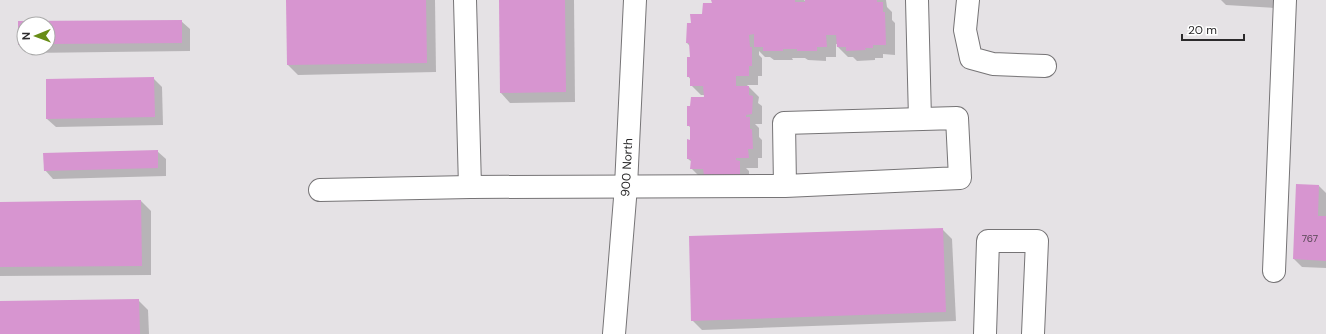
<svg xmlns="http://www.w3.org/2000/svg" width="1326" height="334" font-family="'DM Sans',sans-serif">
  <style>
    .shadow { fill: #0003; fill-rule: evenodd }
    .building { fill: #d795d0 }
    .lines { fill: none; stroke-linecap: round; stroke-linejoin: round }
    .minor-casing { stroke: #767476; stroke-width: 24 }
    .minor { stroke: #fff; stroke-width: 22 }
    .labels { text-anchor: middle; stroke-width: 3.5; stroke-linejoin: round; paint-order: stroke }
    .number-label { font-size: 10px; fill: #564554 }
    .street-label { font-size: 12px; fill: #2b2a2b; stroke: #fff }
  </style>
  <rect width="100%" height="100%" fill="#e5e2e5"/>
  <g class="shadow">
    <path d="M287,0H435L436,72L298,75L288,65Z"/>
    <path d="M500,0H574L575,102L510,103L501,93Z"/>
    <path d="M712,0H804L806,2V0H886L887,7L892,12V20L895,23V55L883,54V58H875V60L857,61L853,57H848L838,47V44H836V57H826V61L808,60L805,58H792L793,60H774L770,57H765L759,51V55L762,58V76H758V85H747L759,97L758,103L762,106V124H755L759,128V137L762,140V158H758V168H746L749,171V185L701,178L691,168L692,162L688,159L691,141V128L688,125L691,107L705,98V95H701L691,85V80L688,76L691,58L690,46L687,43L692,24L703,15L713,4Z"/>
    <path d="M1221,0H1275V8L1226,5Z"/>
    <path d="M181,21L190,29V51L28,53L19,44V22ZM24,24H48V48H24Z"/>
    <path d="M153,78L162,87L163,125L56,127L47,119Z"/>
    <path d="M157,151L166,159V176L53,179L45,170Z"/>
    <path d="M1319,186L1326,193V268L1302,267L1294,259Z"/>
    <path d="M141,201L151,211V275L0,276V203Z"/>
    <path d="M942,229L952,239L956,321L702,330L692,320Z"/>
    <path d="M138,300L148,310L149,334H0V302Z"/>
  </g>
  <g class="building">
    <path d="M286,0H426L427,63L287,65Z"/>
    <path d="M499,0H565L566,92L500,93Z"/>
    <path d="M711,0H795V2H805V0H877V2H883V12H885L886,45H873V48H865L866,50L846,51V47H837L836,35H826L827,47H817V51H797V49H783V51H763V47H754V34L749,35L750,47H752V66H749V76H736V86H749V95L753,96L752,114L746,115V117H750V129H752L753,149H748L749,158H736V160L740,161V176H714V174L704,175L703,169H690L691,159H687V139L690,140V126H687V106H690L691,97H704L703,86H690V77H687V57H690L689,43H686L687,23H691L690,14H702L703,3H712Z"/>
    <path d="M182,20V43L48,44V24H24V44L18,45V21Z"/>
    <path d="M154,77L155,117L46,119V79Z"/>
    <path d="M158,150V168L44,171L43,153Z"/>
    <path d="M1296,184L1319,185L1318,216H1326V261L1293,259Z"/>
    <path d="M141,200L142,266L0,267V202Z"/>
    <path d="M943,228L946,312L691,321L689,236Z"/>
    <path d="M139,299L140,334H0V301Z"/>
  </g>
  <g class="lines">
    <g class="minor-casing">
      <g id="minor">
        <path d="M465,0L470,187L785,186L960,178L957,118L784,123L785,186"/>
        <path d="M917,0L920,119"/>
        <path d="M968,0L965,30L971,58L993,64L1045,66"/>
        <path d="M320,190L470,187"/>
        <path d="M1274,271L1285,0"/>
        <path id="s1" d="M614,334L626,186L635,0"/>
        <path d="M985,334L988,241H1037L1033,334"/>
      </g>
    </g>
    <use href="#minor" class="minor"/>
  </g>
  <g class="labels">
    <g class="number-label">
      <text x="1310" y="242">767</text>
    </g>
    <g class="street-label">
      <text dy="4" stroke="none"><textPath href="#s1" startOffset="167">900 North</textPath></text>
    </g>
  </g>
  <g transform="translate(36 36) rotate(269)"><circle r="19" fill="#ffffff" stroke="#aaaaaa"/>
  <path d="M0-3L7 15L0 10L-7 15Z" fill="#688d16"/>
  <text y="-6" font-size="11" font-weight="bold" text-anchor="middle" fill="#2b2a2b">N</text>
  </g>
  <path d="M1182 34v6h62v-6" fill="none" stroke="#2b2a2b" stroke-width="2"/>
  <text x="1188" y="34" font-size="12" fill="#2b2a2b" stroke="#ffffff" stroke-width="3" paint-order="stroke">20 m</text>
</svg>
